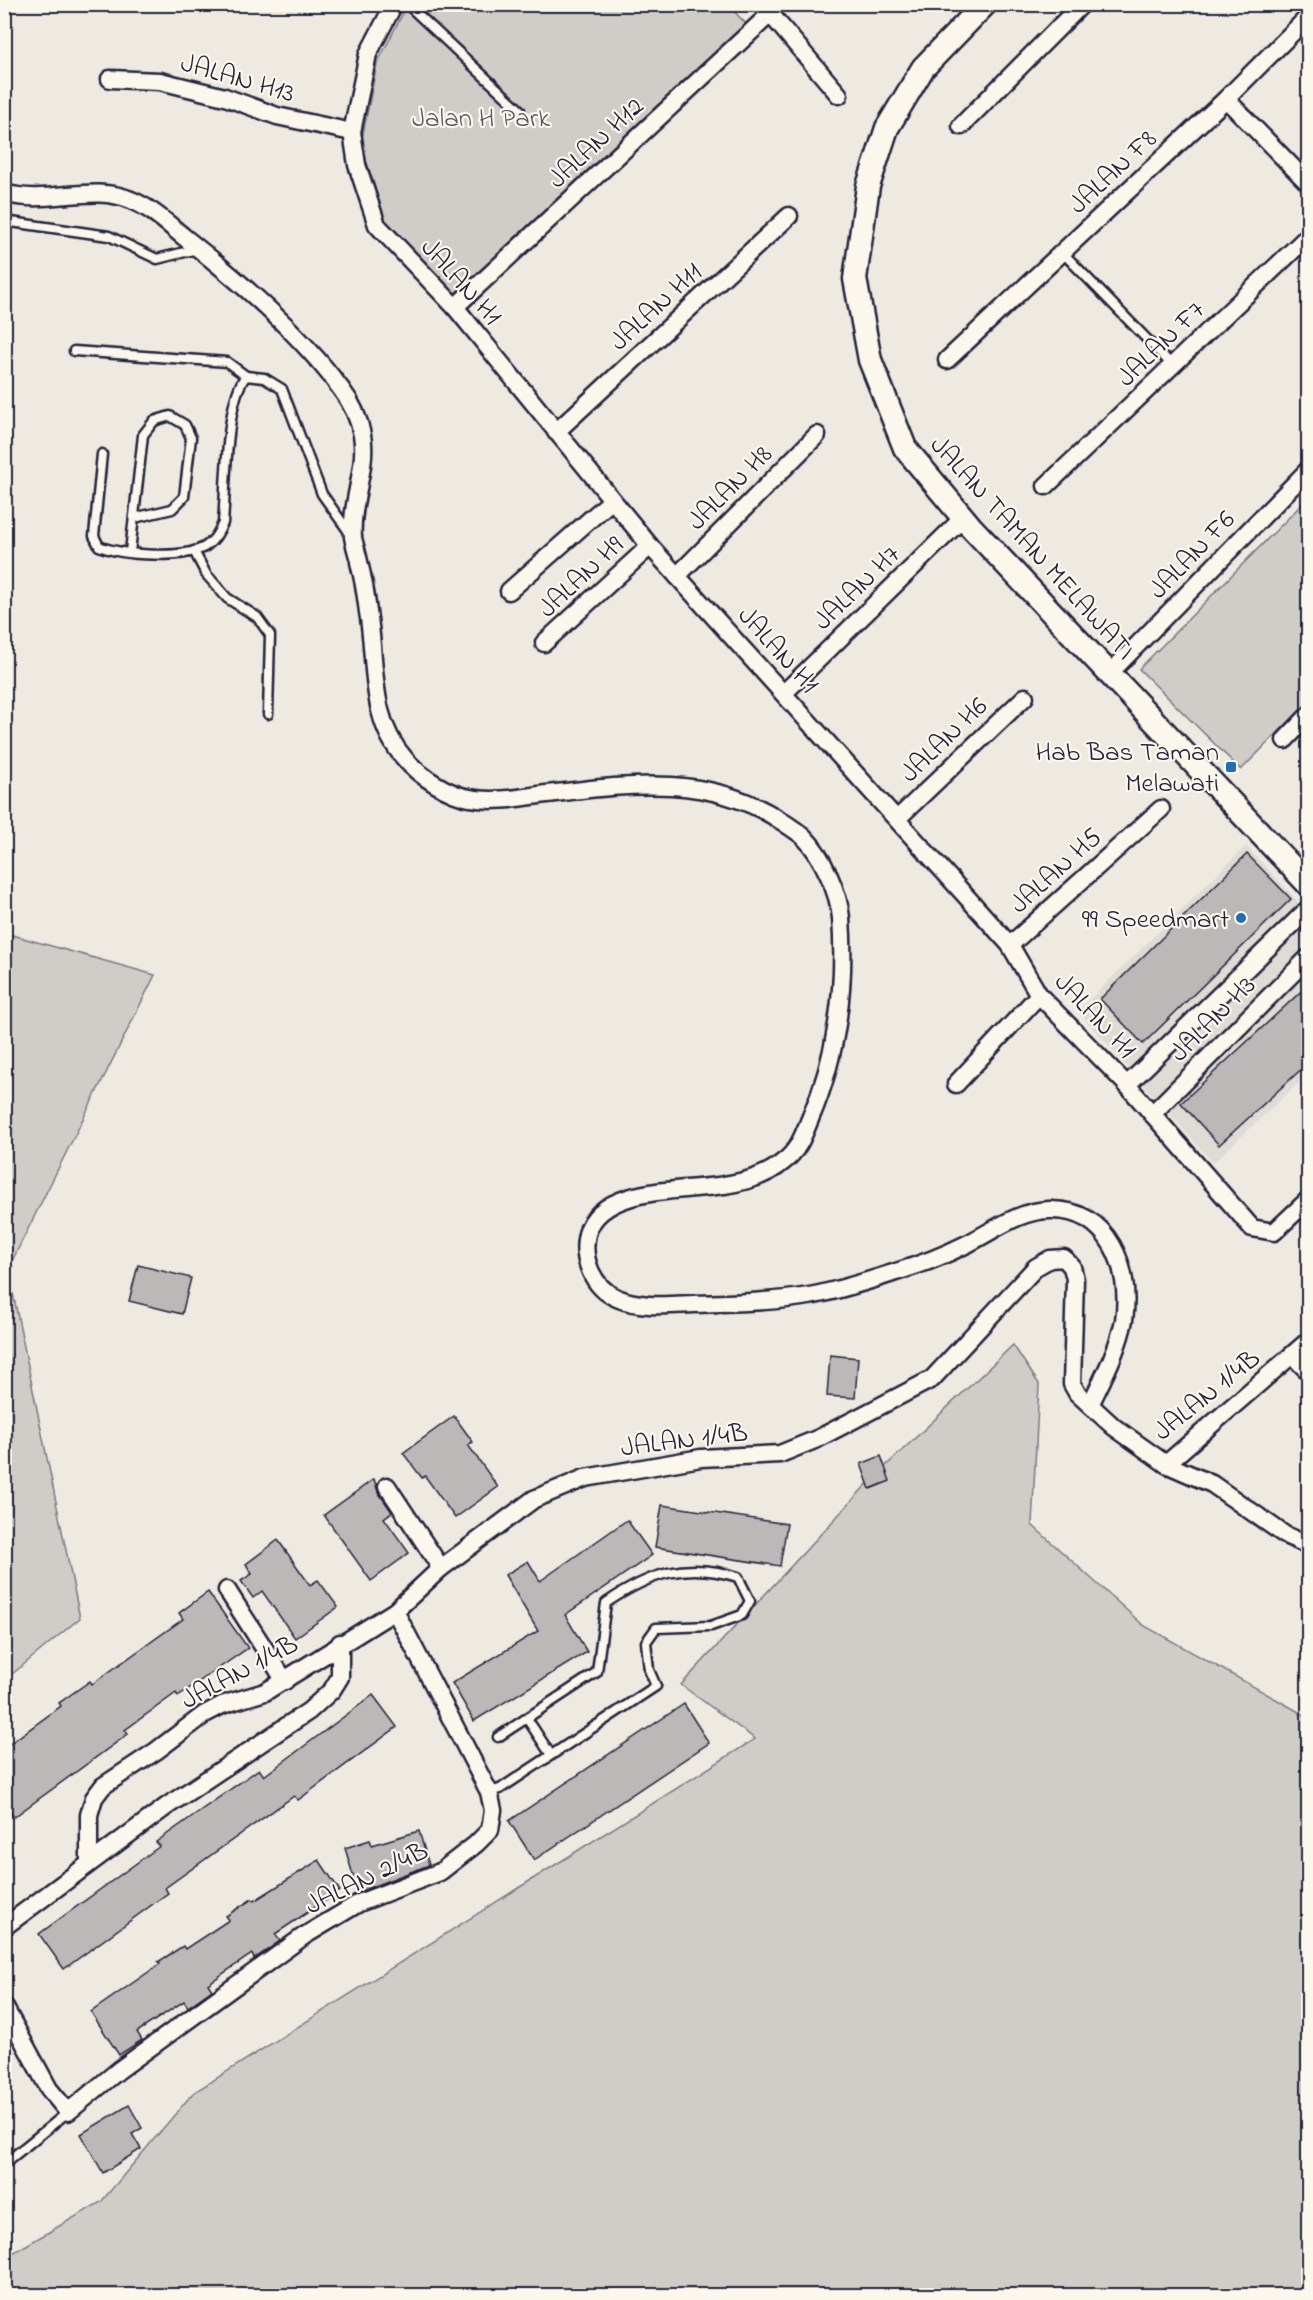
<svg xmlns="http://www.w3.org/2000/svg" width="1313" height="2300" font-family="'Indie Flower',sans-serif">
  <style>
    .built { fill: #dfdbd5 }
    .green { fill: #d0cdc9; stroke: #797882; stroke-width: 1.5 }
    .building { fill: #bcb8b8; stroke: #22223b; stroke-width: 1.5 }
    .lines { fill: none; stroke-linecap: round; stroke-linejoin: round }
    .lane-casing { stroke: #22223b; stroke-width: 13 }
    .street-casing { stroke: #22223b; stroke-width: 21 }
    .secondary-casing { stroke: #22223b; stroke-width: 27 }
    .lane { stroke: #fbf7ec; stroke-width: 8 }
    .street { stroke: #fbf7ec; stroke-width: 16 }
    .secondary { stroke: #fbf7ec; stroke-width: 22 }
    .poi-dot { fill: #1f6fb2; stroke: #fbf7ec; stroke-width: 2 }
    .labels { text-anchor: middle; stroke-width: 4.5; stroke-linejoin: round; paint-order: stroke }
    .street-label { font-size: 27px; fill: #22223b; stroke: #fbf7ec }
    .park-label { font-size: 27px; fill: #565566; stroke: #fbf7ec }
    .poi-label { font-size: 27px; fill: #22223b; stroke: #fbf7ec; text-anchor: end }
  </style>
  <rect width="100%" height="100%" fill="#eeeae2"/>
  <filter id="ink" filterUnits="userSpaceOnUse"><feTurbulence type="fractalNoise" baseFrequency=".0167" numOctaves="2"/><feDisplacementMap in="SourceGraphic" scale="12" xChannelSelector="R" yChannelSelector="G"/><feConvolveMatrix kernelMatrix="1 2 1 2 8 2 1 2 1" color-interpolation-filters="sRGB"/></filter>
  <g filter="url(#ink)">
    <path class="built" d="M1246,846L1308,912V1074L1213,1163L1078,1011Z"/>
    <g class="green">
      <path d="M407,5H728L746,24L451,297L386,222L361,144L377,64Z"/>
      <path d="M1308,498V702L1241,770L1139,669Z"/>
      <path d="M5,933L155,975L8,1269L80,1618L5,1680Z"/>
      <path d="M1013,1345L1039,1384L1032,1525L1143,1625L1308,1717V2295L5,2296L4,2258L101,2202L193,2093L755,1739L681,1685L870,1481Z"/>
    </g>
    <g class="building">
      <path d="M1247,854L1291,899L1143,1044L1100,999Z"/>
      <path d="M1308,985V1063L1219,1145L1181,1103Z"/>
      <path d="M138,1265L191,1278L182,1314L129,1301Z"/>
      <path d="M830,1355L858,1358L855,1398L827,1396Z"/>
      <path d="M454,1416L473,1442L468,1445L498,1487L455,1518L425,1476L422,1478L403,1453Z"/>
      <path d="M881,1456L890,1481L870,1489L861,1464Z"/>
      <path d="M374,1479L378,1492L392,1512L384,1518L409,1553L371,1581L324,1515Z"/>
      <path d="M662,1505L787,1524L780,1566L655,1547Z"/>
      <path d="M627,1520L652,1555L565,1615L587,1652L474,1721L452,1683L538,1631L505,1575L528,1561L540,1581Z"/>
      <path d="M278,1540L310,1585L318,1580L338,1607L295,1638L262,1591L253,1598L241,1581L252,1574L246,1564Z"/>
      <path d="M208,1592L248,1648L178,1696L176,1693L125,1730L128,1734L14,1817L4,1803V1748L61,1706L59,1703L90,1681L92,1684L183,1619L179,1613Z"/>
      <path d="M373,1695L397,1727L298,1800L294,1796L165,1888L168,1893L64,1969L39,1934L160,1846L156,1842L259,1769L264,1776Z"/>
      <path d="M684,1704L709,1743L534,1860L509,1821Z"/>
      <path d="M419,1831L429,1865L358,1892L345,1848L370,1840L372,1845Z"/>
      <path d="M319,1860L340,1891L275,1934L280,1941L254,1959L252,1954L208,1984L212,1990L188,2007L184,2001L137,2032L142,2040L119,2055L91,2012L160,1964L158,1962L183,1946L185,1949L229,1920L226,1916L252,1899L254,1901Z"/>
      <path d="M129,2105L142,2128L132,2134L141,2149L103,2173L81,2134Z"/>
    </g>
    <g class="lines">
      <g class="lane-casing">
        <g id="lane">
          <path d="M407,4L520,110"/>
          <path d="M4,221L109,236L157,259L197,249"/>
          <path d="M1063,253L1173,366"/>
          <path d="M74,351L227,362L246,376"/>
          <path d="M102,454L94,536L99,546C121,555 185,560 206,546C215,540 218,533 223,523C226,489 225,400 246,376L264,378L282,389L322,494L349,532"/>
          <path d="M194,551L206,574L227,598L257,617L270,635L268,714"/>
          <path d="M130,552L143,435L154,421L170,416L185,425L191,438L184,497L172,509L134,518"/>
          <path d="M528,1720L551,1755"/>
          <path d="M489,1792L500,1789L656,1686L649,1670L646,1642L656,1628L711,1626L742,1615L750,1601L738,1577C686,1561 650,1573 606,1603L597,1672L498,1737"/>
          <path d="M4,2164L68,2112"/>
        </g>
      </g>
      <g class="street-casing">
        <g id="street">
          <path d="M394,4L368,54L352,132L357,165L377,225L455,307L650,546L1010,945L1039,995L1127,1085L1252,1228L1274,1232L1308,1200"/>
          <path d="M762,4L839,95"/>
          <path d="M110,79L160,81L225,97L277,116L352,132"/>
          <path d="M1226,99L1308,183"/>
          <path d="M961,126L1082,4"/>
          <path d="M4,193C46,206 92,183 131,200C151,208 167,223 184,237C238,280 300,333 341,389C351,402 359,418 362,435C368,467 350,504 353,537C353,540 359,559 359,562C363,578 366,595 368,612C377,662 368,718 405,759C419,776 449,795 470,798C495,803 523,797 547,794C631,784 710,773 783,822C786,824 802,835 804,837C822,855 839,893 841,918C846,986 837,1057 810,1119C803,1136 798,1151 783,1162C768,1175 744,1182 724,1185C685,1192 600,1185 587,1234C581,1259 593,1288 617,1298C640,1308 668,1305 693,1304C732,1303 771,1302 809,1296C838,1291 868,1281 896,1272C920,1265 945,1255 967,1244C995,1230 1018,1211 1049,1210C1109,1208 1132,1269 1124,1320C1118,1350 1104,1376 1091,1403"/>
          <path d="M455,307L770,14"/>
          <path d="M947,360L1226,99L1308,17"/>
          <path d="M556,432L789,216"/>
          <path d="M1046,486L1308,236"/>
          <path d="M677,576L817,435"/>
          <path d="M509,591L611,501"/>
          <path d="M544,643L650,546"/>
          <path d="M1109,674L1308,470"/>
          <path d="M785,692L963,518"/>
          <path d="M1285,740L1308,716"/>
          <path d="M897,819L1025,697"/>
          <path d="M1010,945L1161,809"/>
          <path d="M956,1084L1039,995"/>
          <path d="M1127,1085L1308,909"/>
          <path d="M1152,1114L1308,958"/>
          <path d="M1293,1356L1308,1371"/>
          <path d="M1166,1464L1308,1341"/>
          <path d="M387,1486L441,1568"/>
          <path d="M227,1590L285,1681"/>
          <path d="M89,1862V1815L94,1798L103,1786L156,1751L205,1714L222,1705L265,1692L395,1611L441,1568L534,1499L585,1478L701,1458L780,1454L817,1439L932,1379L1036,1267L1050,1259L1064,1258L1072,1267L1075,1279L1072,1384L1077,1393L1114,1427L1166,1464L1212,1484L1285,1535L1308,1545"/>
          <path d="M4,1927L167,1806L309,1711L332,1690L340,1677V1643"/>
          <path d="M4,2006L49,2089L68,2112L119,2070L304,1936L359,1903L440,1872L476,1844L490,1830L493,1810L489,1792L395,1611"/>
        </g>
      </g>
      <g class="secondary-casing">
        <path id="secondary" d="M985,4L923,68L887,128L868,186L855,279L870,360L905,448L971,527L1308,884"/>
      </g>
      <use href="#lane" class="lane"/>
      <use href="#street" class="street"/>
      <use href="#secondary" class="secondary"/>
    </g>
  </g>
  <g class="poi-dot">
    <rect x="1225" y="761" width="12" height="12" rx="3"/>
    <circle cx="1241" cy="918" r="6"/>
  </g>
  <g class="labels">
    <g class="street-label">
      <text transform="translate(238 77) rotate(16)" y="9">JALAN H13</text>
      <text transform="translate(595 142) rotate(-43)" y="9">JALAN H12</text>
      <text transform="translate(1112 171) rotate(-43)" y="9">JALAN F8</text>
      <text transform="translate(462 281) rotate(48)" y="9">JALAN H1</text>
      <text transform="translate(655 306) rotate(-43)" y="9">JALAN H11</text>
      <text transform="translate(1160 343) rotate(-44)" y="9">JALAN F7</text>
      <text transform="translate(729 487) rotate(-45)" y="9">JALAN H8</text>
      <text transform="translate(1033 547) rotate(48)" y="9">JALAN TAMAN MELAWATI</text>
      <text transform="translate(1191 554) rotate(-46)" y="9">JALAN F6</text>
      <text transform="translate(580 576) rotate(-43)" y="9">JALAN H9</text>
      <text transform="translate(856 587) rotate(-44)" y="9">JALAN H7</text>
      <text transform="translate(779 649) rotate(48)" y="9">JALAN H1</text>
      <text transform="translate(943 739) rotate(-44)" y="9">JALAN H6</text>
      <text transform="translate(1055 870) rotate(-42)" y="9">JALAN H5</text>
      <text transform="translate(1096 1015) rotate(47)" y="9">JALAN H1</text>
      <text transform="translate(1212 1018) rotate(-45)" y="9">JALAN H3</text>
      <text transform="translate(1206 1394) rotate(-39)" y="9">JALAN 1/4B</text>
      <text transform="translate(684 1439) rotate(-7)" y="9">JALAN 1/4B</text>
      <text transform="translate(239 1671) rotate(-28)" y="9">JALAN 1/4B</text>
      <text transform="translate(366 1877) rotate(-26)" y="9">JALAN 2/4B</text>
    </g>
    <g class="park-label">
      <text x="481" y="126">Jalan H Park</text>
    </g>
    <g class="poi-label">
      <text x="1219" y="760">Hab Bas Taman<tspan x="1219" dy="31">Melawati</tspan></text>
      <text x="1229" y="927">99 Speedmart</text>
    </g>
  </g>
  <rect width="1313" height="2300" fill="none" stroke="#fbf7ec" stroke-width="24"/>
  <rect x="12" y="12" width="1289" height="2276" fill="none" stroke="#22223b" stroke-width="2" filter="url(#ink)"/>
</svg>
